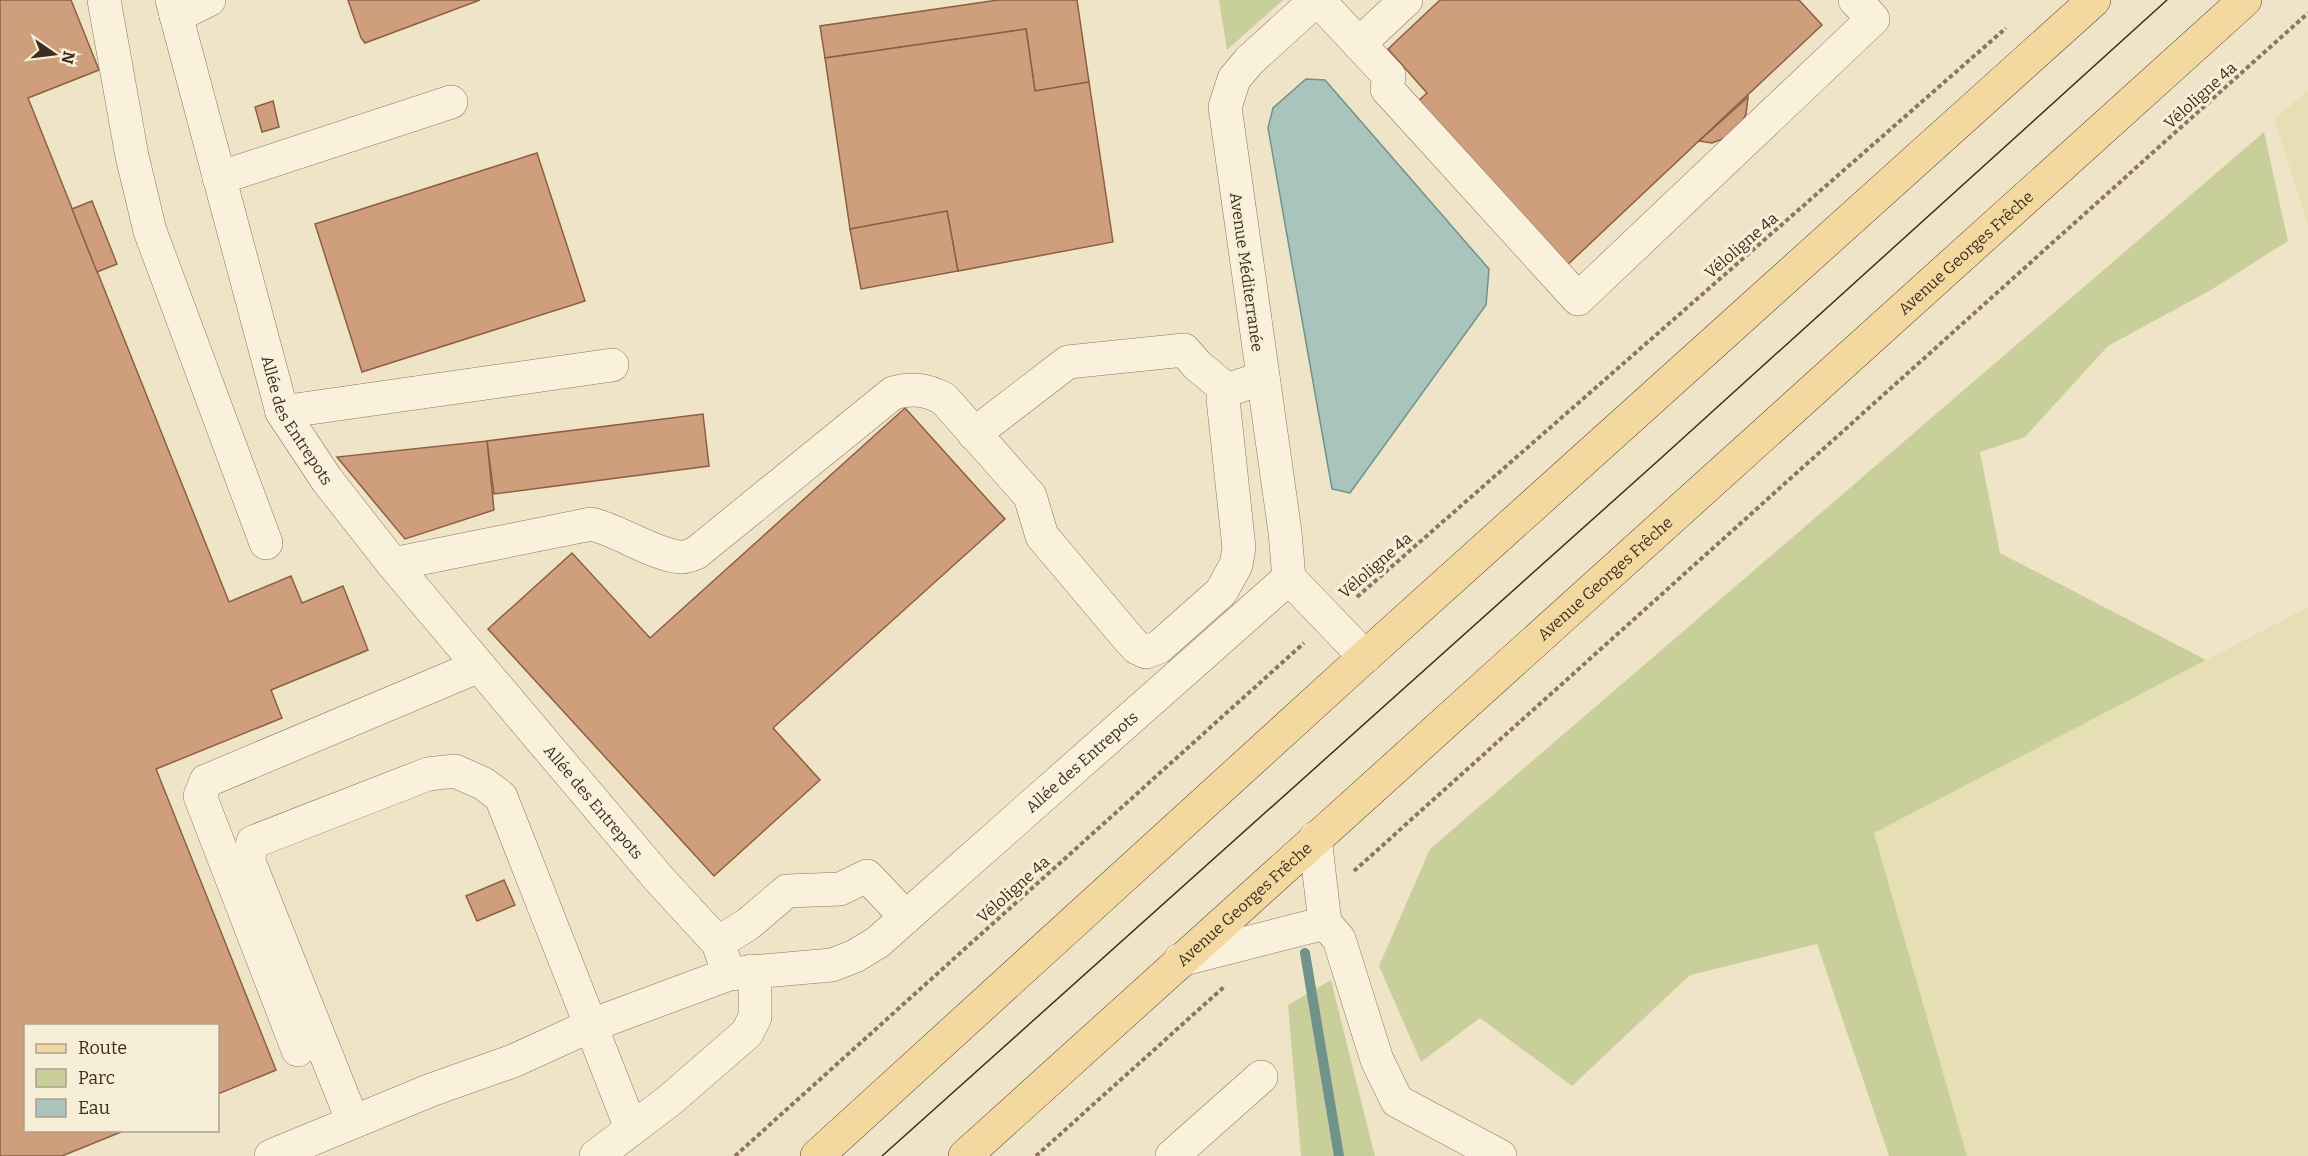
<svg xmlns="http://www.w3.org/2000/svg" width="2308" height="1156" font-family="Bitter,serif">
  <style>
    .farmland { fill: #e6deb5 }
    .green { fill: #c9cf9b }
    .water { fill: #a9c4bc; stroke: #6f938a; stroke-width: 1.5 }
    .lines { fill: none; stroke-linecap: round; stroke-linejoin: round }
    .stream { stroke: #6f938a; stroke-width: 10 }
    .building { fill: #cf9f7d; stroke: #8d5f41; stroke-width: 1.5 }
    .minor-casing { stroke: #8d765c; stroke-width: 34 }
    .major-casing { stroke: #5b4430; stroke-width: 34 }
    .path { stroke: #8d765c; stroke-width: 4; stroke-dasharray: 4.5 3; stroke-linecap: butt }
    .minor { stroke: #faf1dc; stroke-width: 33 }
    .major { stroke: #f3d9a0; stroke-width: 33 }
    .tram { stroke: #3d2e20; stroke-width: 1.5 }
    .labels { text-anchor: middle; stroke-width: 6; stroke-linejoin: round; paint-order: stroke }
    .street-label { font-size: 16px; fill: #3d2e20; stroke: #f7eed8 }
  </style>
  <rect width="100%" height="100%" fill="#f0e4c8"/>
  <g class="farmland">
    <path d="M2308,91V224L2274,119Z"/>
    <path d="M2308,607V1156H1967L1874,833Z"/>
  </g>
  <g class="green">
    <path d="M1219,0H1283L1227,50Z"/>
    <path d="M2264,132L2288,241L2211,290L2108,346L2025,437L1980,452L2000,553L2206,660L1874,833L1967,1156H1889L1817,944L1690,975L1572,1086L1480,1018L1421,1062L1379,966L1430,849Z"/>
    <path d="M1331,980L1375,1156H1301L1288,1005Z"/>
  </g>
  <path class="water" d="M1306,79L1325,80L1489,269L1486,305L1350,493L1332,489L1268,128L1273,108Z"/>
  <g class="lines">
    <path class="stream" d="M1305,953L1339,1156"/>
  </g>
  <g class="building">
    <path d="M0,0H71L99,70L28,98L229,602L291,576L302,603L343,586L368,650L271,690L282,718L156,769L276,1070L218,1094V1026H26V1130H126L62,1156H0Z"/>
    <path d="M348,0H480L365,43L361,38Z"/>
    <path d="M998,0H1077L1089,82L1035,91L1026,29L825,58L820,26Z"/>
    <path d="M1440,0H1799L1822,25L1563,269L1414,105L1427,93L1388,49Z"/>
    <path d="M1026,29L1035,91L1089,82L1113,242L958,271L947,211L850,229L825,58Z"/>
    <path d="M1748,97L1746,114L1740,126L1730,136L1712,143L1699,141Z"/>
    <path d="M273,101L279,127L262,132L255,107Z"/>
    <path d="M537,153L585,301L362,372L315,224Z"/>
    <path d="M92,201L117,264L97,272L72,209Z"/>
    <path d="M947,211L958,271L861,289L850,229Z"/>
    <path d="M905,408L1005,519L773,728L820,780L714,876L488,629L572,553L650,638Z"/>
    <path d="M703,414L709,466L494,494L487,441Z"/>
    <path d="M487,441L494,510L405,539L337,457Z"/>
    <path d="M504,880L515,905L477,921L466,896Z"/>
  </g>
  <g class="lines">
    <g class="minor-casing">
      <g id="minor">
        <path d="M104,0L132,156L150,231L266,543"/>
        <path id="s1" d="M172,0L282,412L327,480L393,564L660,880L718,943L729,974"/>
        <path d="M1318,0L1389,76L1387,89L1578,299L1873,19L1855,0"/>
        <path d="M176,16L209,0"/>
        <path d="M1359,44L1406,0"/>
        <path d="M219,178L451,102"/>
        <path d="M282,412L612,365"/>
        <path d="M974,434L1068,362L1184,350L1197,365L1227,390"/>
        <path d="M393,564L591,524C618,530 658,557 682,557C686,557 691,555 696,553L893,393C912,388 926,389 944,399L1030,496L1042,536L1128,638L1137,648L1146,652L1159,647L1221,592L1236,565L1239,548L1223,399L1227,390L1263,378"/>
        <path d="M1289,578L1285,532L1225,107L1234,79L1249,61L1316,0"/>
        <path d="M1289,578L1365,657"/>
        <path d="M1325,923L1339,939L1377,1060L1397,1101L1500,1156"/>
        <path d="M718,943L748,924L787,891L840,889L867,876L906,917"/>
        <path d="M1180,960L1325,923L1315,838"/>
        <path d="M298,1050L200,796L206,781L479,666"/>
        <path d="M353,1122L248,859L253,842L428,774L455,771L484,784L501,797L631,1128"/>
        <path id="s2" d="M271,1156L431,1090L513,1061L592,1025L729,974L832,965L855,956L878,942L906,917L1289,578"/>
        <path d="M596,1156L670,1100L747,1033L755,1017V982L751,971"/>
        <path d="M1172,1156L1261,1077"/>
      </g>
    </g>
    <g class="major-casing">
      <g id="major">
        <path d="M817,1156L1348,672L2094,0"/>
        <path id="s3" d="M965,1156L2245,0"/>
      </g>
    </g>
    <g class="path">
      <path d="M1357,597L2006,28"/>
      <path d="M1354,871L2308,13"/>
      <path d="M735,1156L1304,643"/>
      <path d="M1036,1156L1225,986"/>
    </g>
    <use href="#minor" class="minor"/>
    <use href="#major" class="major"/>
    <path class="tram" d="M882,1156L1660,459L2167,0"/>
  </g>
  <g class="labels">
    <g class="street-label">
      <text transform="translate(2200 95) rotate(-42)" y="6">Véloligne 4a</text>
      <text transform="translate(1741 245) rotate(-41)" y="6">Véloligne 4a</text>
      <text dy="6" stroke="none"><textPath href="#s3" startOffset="1348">Avenue Georges Frêche</textPath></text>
      <text transform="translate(1247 272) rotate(82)" y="6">Avenue Méditerranée</text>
      <text dy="6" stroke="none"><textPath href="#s1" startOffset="440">Allée des Entrepots</textPath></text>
      <text transform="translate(1375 565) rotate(-41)" y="6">Véloligne 4a</text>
      <text dy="6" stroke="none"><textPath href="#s3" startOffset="862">Avenue Georges Frêche</textPath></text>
      <text dy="6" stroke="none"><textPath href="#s2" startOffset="920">Allée des Entrepots</textPath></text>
      <text dy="6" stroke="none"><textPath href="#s1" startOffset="926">Allée des Entrepots</textPath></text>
      <text transform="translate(1013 889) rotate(-42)" y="6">Véloligne 4a</text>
      <text dy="6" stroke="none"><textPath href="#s3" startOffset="376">Avenue Georges Frêche</textPath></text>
    </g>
  </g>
  <rect x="24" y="1024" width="195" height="108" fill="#f7eed8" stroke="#ada18e" stroke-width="1.5"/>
  <rect x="36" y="1044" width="30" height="9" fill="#f3d9a0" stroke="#ada18e" stroke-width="1.5"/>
  <text x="78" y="1054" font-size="18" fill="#3d2e20">Route</text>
  <rect x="36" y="1069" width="30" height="18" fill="#c9cf9b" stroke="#ada18e" stroke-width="1.5"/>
  <text x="78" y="1084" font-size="18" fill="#3d2e20">Parc</text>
  <rect x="36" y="1099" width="30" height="18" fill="#a9c4bc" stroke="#ada18e" stroke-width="1.5"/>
  <text x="78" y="1114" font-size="18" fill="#3d2e20">Eau</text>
  <g transform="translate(54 54) rotate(104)" stroke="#f7eed8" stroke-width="4.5" paint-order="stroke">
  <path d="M0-4.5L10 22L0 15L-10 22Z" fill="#3d2e20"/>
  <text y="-9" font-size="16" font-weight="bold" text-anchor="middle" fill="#3d2e20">N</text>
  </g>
</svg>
